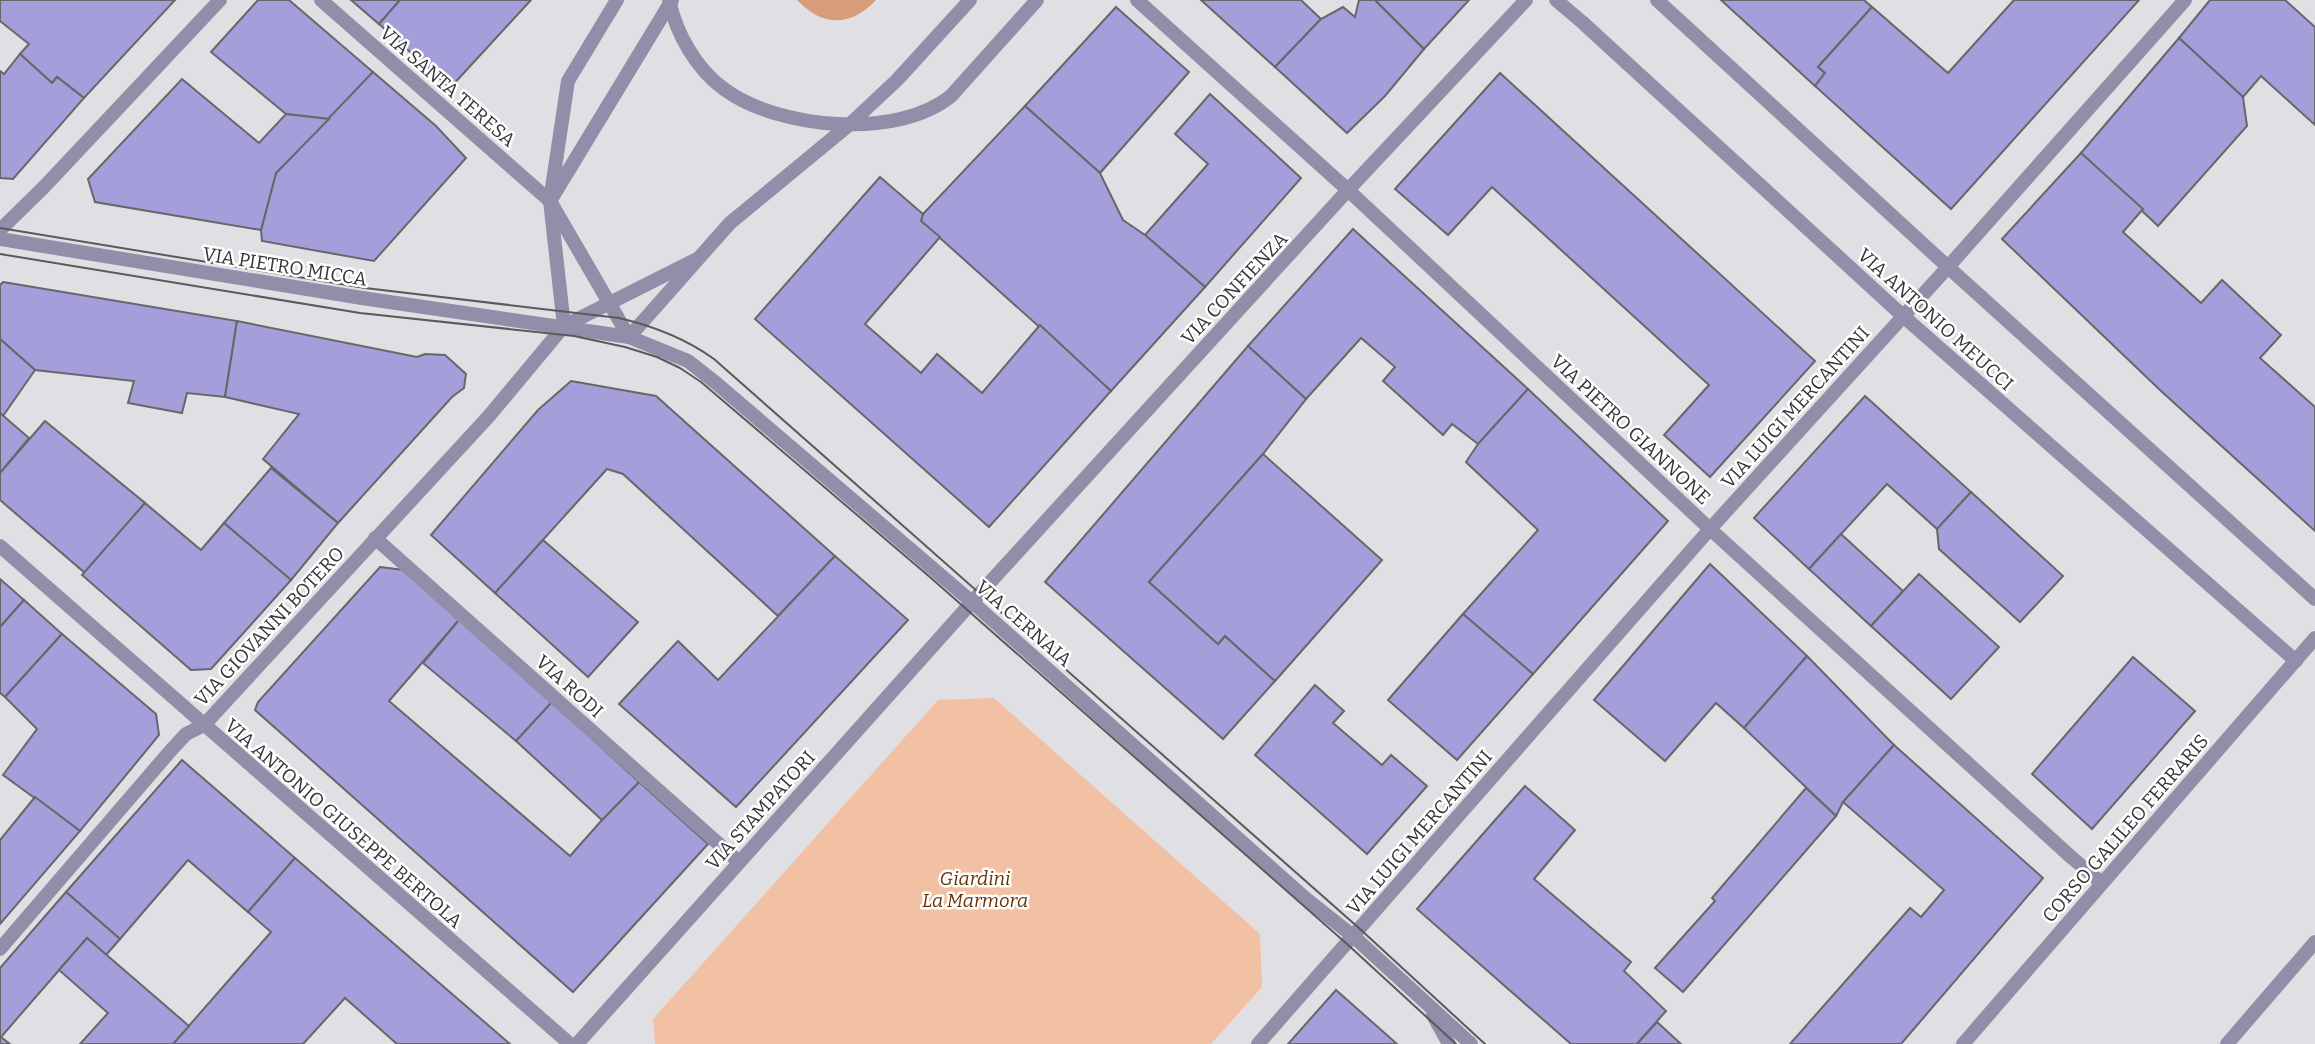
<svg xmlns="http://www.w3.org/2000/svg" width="2315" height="1044" font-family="Bitter,serif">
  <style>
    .green { fill: #f2c0a3 }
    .water { fill: #d89c78 }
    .building { fill: #a49edb; stroke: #67676a; stroke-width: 2 }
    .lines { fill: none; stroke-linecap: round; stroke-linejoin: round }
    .service { stroke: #918ea9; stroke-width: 14 }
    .pedestrian { stroke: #918ea9; stroke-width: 14 }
    .minor { stroke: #918ea9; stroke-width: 14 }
    .tertiary { stroke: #918ea9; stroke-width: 14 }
    .tram { stroke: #5a595c; stroke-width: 2 }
    .labels { text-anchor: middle; stroke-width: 5; stroke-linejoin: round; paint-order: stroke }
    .street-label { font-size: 19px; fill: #343335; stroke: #fff }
    .park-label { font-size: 19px; font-style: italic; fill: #693206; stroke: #fff }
  </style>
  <rect width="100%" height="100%" fill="#e0e0e4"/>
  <path class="green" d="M994,698L1260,934L1262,987L1211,1044H655L653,1019L938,700Z"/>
  <path class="water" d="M797,0H876C851,27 822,27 797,0Z"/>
  <g class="building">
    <path d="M0,0H175L84,98L57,77L52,83L20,54L29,44L0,21Z"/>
    <path d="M258,0H289L373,72L329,119L286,114L211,52Z"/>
    <path d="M351,0H400L379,24Z"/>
    <path d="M400,0H531L450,88L379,24Z"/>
    <path d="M1201,0H1301L1321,19L1275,67Z"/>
    <path d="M1359,0H1375L1424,49L1385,96L1347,133L1275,67L1321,19L1343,7L1355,17Z"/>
    <path d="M1375,0H1469L1424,49Z"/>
    <path d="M1721,0H1864L1872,7L1818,67L1825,73L1815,86Z"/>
    <path d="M2014,0H2139L1951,209L1815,86L1825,73L1818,67L1872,7L1948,73Z"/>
    <path d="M2210,0H2285L2315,27V125L2261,76L2243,97L2179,38Z"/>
    <path d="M1116,7L1189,72L1100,173L1025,106Z"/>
    <path d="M2179,38L2243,97L2247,126L2158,226L2081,153Z"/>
    <path d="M20,54L52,83L57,77L84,98L13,179L0,178V71L4,74Z"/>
    <path d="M373,72L436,126L466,158L374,261L262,241L261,230L276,173Z"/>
    <path d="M1500,73L1815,361L1710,477L1664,435L1709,385L1492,187L1448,235L1395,189Z"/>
    <path d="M182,79L259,143L286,114L329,119L276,173L261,230L95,202L88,179Z"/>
    <path d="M1210,94L1301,178L1205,287L1145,235L1208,164L1175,134Z"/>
    <path d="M1025,106L1100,173L1123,220L1145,235L1205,287L1111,391L921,221L923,214Z"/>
    <path d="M2081,153L2143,209L2123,232L2201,303L2222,280L2281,335L2260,358L2315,407V531L2161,391L2002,239Z"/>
    <path d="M880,177L923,214L921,221L940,237L865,324L921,373L937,354L982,393L1040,325L1111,391L989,527L755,319Z"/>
    <path d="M1353,229L1528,389L1478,444L1452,424L1443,435L1383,381L1395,367L1361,338L1306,399L1248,346Z"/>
    <path d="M3,282L237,321L225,397L187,393L182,413L128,403L134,381L35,370L0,339V285Z"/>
    <path d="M237,321L417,357L425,354L445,355L466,374L464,388L452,397L338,523L263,459L299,414L225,397Z"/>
    <path d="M0,339L35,370L3,416L0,413Z"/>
    <path d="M1248,346L1306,399L1263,454L1149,582L1218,644L1225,636L1275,681L1223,739L1045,582Z"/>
    <path d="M571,381L656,396L835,556L778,616L623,474L607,469L495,593L431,535L538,410Z"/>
    <path d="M1528,389L1668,521L1533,674L1463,614L1538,530L1466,462L1478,444Z"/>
    <path d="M1865,396L1971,492L1937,529L1887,484L1809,569L1754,518Z"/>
    <path d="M0,413L29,438L0,473Z"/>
    <path d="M45,421L145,503L85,573L0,500V473Z"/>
    <path d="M1263,454L1382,560L1275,681L1225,636L1218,644L1149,582Z"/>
    <path d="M271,468L338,523L291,580L224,523Z"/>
    <path d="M1971,492L2063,576L2020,622L1939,549L1937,529Z"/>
    <path d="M145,503L201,550L224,523L291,580L211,669L191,670L82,575Z"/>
    <path d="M1841,534L1903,591L1871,626L1809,569Z"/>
    <path d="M543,540L638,622L588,677L495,593Z"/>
    <path d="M835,556L908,620L736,807L619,704L678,641L718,680Z"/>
    <path d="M1710,564L1807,656L1744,728L1716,703L1665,761L1594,700Z"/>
    <path d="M380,567L404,570L459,620L389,701L570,856L602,820L639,782L708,844L573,992L255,710L258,702Z"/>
    <path d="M1919,574L1999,647L1951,699L1871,626Z"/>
    <path d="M0,579L24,600L0,627Z"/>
    <path d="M24,600L62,634L5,697L0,693V627Z"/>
    <path d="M1463,614L1533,674L1457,760L1388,700Z"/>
    <path d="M459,620L552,702L516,741L423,663Z"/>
    <path d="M62,634L156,714L159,735L80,831L3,775L37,729L5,697Z"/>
    <path d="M1807,656L1894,745L1843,802L1836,816L1744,728Z"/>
    <path d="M2133,657L2195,711L2092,829L2032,774Z"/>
    <path d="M1315,685L1344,711L1333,723L1382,765L1391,755L1427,786L1367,854L1255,755Z"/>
    <path d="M552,702L639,782L602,820L516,741Z"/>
    <path d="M1894,745L2043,878L1901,1044H1790L1910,908L1921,917L1944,890L1843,802Z"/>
    <path d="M182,760L295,858L248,912L188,860L120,939L66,892Z"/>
    <path d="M1525,786L1575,830L1534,879L1631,962L1624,971L1666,1011L1637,1044H1571L1417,909Z"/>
    <path d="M1806,788L1836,816L1683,992L1655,968L1715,901L1712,898Z"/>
    <path d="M35,797L80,831L0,924V840Z"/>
    <path d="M295,858L422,968L510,1044H397L345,998L303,1044H173L271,932L248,912Z"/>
    <path d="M66,892L120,939L106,955L87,938L1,1037L10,1044H0V968Z"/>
    <path d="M87,938L189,1026L173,1044H80L108,1013L59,970Z"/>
    <path d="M1336,990L1397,1044H1288Z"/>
    <path d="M1657,1022L1681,1044H1637Z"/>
  </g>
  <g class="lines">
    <g class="service">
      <path d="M850,124L897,80L970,0"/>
      <path d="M550,201L672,0"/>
    </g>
    <path class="pedestrian" d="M0,230L44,187L220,0"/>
    <g class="minor">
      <path d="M321,0L550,201L629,337"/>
      <path d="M1137,0L1348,190L1710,529L2071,857L2102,883"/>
      <path d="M1556,0L1582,22L1903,316L2296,661"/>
      <path d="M1657,0L1948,267L2315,599"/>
      <path d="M375,538L739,862"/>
      <path d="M0,546L570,1044"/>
      <path d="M0,949L172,749L186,734L204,725L489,416L564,326L697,259"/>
      <path d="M577,1044L972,602L1348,190L1526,0"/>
      <path d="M1258,1044L1710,529L1948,267L2185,0"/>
    </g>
    <g class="tertiary">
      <path d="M669,0C676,33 696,69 724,89C778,129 897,140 951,96L1037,0"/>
      <path d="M0,239L362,298L629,337L688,361L716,383L972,602L1305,898L1353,936L1471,1044"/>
      <path d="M564,326L550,201L568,81L617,0"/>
      <path d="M629,337L730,223L850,124"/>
      <path d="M1433,1015L1449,1044"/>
      <path d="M1963,1044L2315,638"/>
      <path d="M2227,1044L2315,942"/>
    </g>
    <g class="tram">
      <path d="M0,228L365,288L619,318C653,326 685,338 714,359L1360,929L1485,1044"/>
      <path d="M0,254L360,313L574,336L625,347L657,357L680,368L701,382L931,578L1347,944L1456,1044"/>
    </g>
  </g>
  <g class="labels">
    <g class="street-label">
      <text transform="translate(448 86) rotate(41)" y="7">VIA SANTA TERESA</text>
      <text transform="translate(285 266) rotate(9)" y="7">VIA PIETRO MICCA</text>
      <text transform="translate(1234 288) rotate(-47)" y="7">VIA CONFIENZA</text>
      <text transform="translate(1936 319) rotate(42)" y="7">VIA ANTONIO MEUCCI</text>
      <text transform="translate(1795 407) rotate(-48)" y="7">VIA LUIGI MERCANTINI</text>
      <text transform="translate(1631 429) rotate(43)" y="7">VIA PIETRO GIANNONE</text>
      <text transform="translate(1024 623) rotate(41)" y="7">VIA CERNAIA</text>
      <text transform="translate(269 626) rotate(-47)" y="7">VIA GIOVANNI BOTERO</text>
      <text transform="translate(570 686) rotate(42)" y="7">VIA RODI</text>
      <text transform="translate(760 810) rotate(-48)" y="7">VIA STAMPATORI</text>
      <text transform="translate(344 823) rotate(41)" y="7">VIA ANTONIO GIUSEPPE BERTOLA</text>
      <text transform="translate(2125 828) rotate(-49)" y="7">CORSO GALILEO FERRARIS</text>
      <text transform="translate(1419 832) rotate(-49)" y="7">VIA LUIGI MERCANTINI</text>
    </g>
    <g class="park-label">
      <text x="975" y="885">Giardini<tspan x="975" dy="22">La Marmora</tspan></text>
    </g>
  </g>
</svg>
